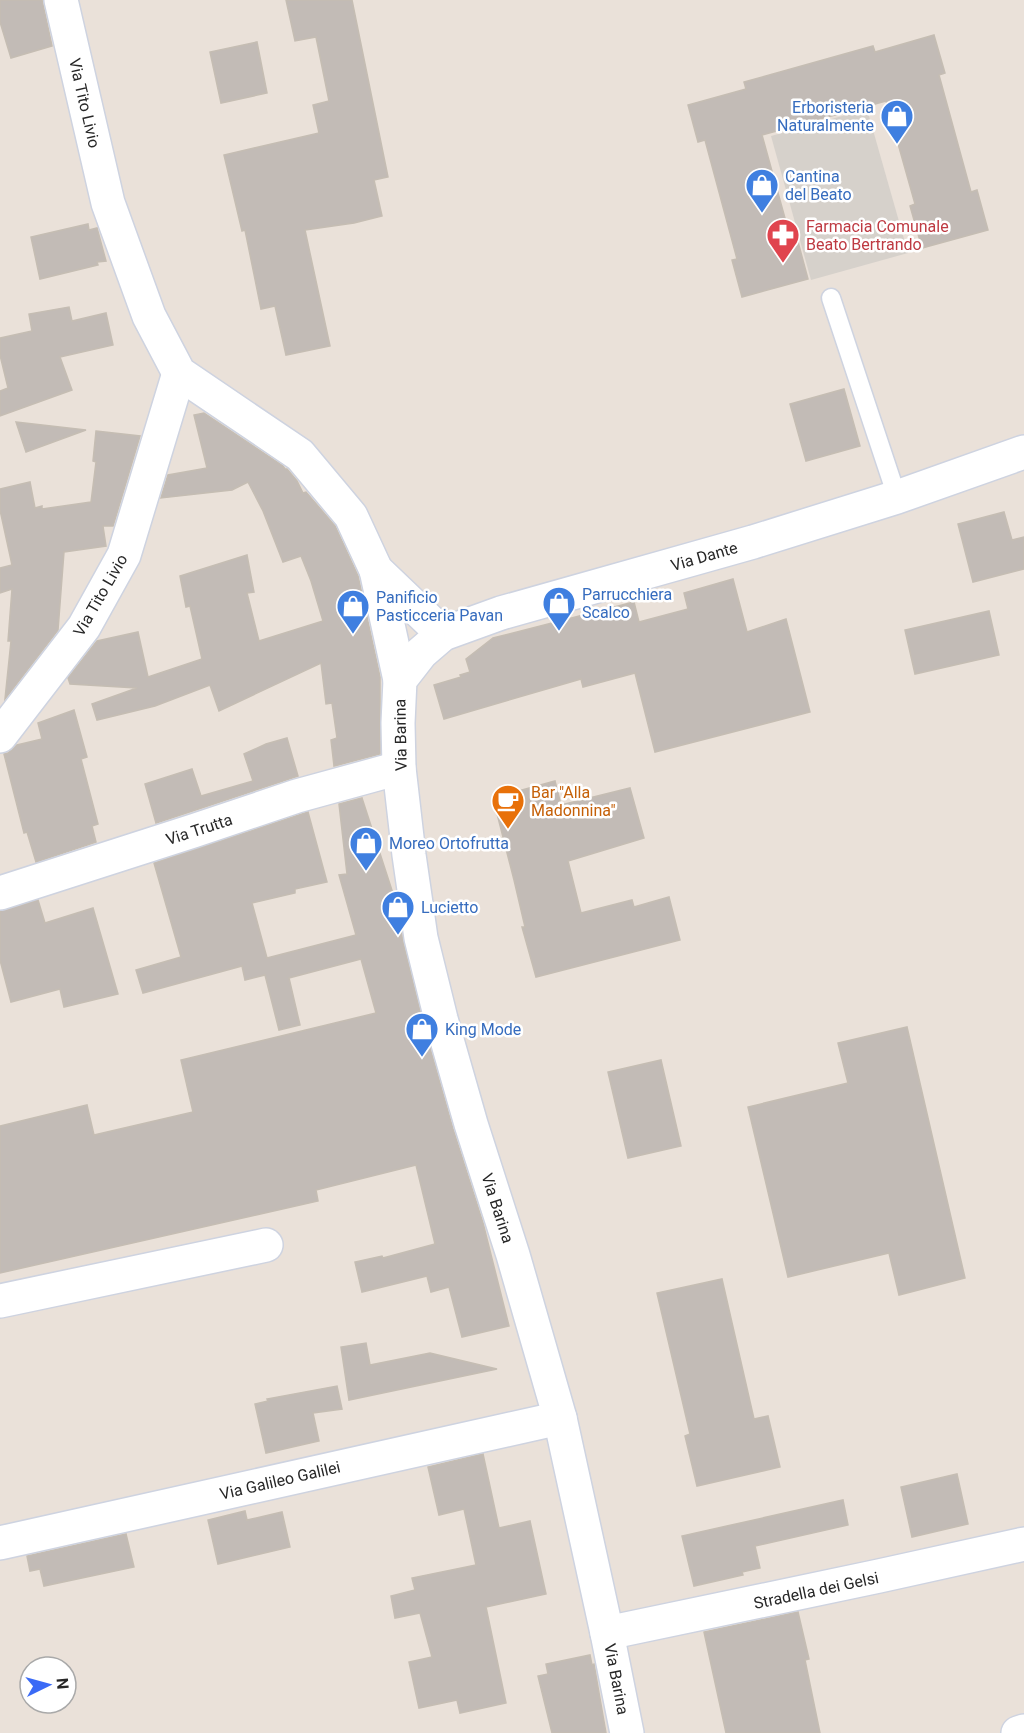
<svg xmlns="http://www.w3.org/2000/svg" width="1024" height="1733" font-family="Roboto,sans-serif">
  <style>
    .plaza { fill: #d6d1cb }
    .building { fill: #c2bbb6; stroke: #c5bdb3; stroke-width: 1.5 }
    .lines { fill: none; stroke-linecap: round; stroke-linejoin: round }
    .service-casing { stroke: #ced3e0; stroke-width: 21 }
    .minor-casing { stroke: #ced3e0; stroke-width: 36 }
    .tertiary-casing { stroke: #ced3e0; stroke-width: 36 }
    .secondary-casing { stroke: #ced3e0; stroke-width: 36 }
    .service { stroke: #fff; stroke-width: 18 }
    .minor { stroke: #fff; stroke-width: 33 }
    .tertiary { stroke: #fff; stroke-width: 33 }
    .secondary { stroke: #fff; stroke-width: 33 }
    .labels { text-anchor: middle; stroke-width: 5; stroke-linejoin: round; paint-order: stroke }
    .street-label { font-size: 16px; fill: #272727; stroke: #fff }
    .shop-label { font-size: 16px; fill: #366cbe; stroke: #fff; text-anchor: start }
    .health-label { font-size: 16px; fill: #be3a42; stroke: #fff; text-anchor: start }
    .food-label { font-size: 16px; fill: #c56008; stroke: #fff; text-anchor: start }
  </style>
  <rect width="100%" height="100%" fill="#eae1d9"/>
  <path class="plaza" d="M867,109L908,253L811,280L771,136Z"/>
  <g class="building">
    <path d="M0,0H42L52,46L11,58L0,22Z"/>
    <path d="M286,0H352L388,177L374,180L382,216L354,223L305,230L330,346L286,355L275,306L261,309L245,230L242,231L224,155L319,133L313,105L329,101L316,37L295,41Z"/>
    <path d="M934,35L945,73L939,75L971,192L977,190L988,230L922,248L910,206L915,204L886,101L762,135L791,240L797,238L808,279L742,297L732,260L737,259L705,140L698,142L688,105L746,89L744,82L873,46L875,52Z"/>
    <path d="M257,42L267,93L221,103L210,52Z"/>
    <path d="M88,224L89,230L97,228L106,261L97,262L98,265L40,279L31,237Z"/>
    <path d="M69,307L72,321L106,313L113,345L60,357L72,390L0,416V391L8,388L0,355V338L32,331L29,314Z"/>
    <path d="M844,389L860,446L806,461L790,404Z"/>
    <path d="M204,413L283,466L285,469H287L297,481L303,493L306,492L335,526L358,576L380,677V754L334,766L331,740L337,738L332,703L326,704L321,663L219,711L210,685L155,706L97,720L92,704L137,688L70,684L68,678L97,641L138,632L148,677L202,659L190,606L186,607L180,576L247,555L254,592L247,593L259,641L323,621L311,581L301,556L283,562L263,511L248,482L232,490L161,498L168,475L207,468L194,415Z"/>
    <path d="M16,422L86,430L26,452Z"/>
    <path d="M96,431L140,436L113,526H103L106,546L64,552L58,630L5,699L11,641H8L12,589L0,593V568L12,565L0,510V489L30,482L35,508L42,506V509L91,502L96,462L93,461Z"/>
    <path d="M1004,512L1012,540L1024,537V569L973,582L958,524Z"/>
    <path d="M733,579L747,632L786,619L810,712L655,752L635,673L583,687L581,679L444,719L434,685L461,677L460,675L470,672L466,659L493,638L634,602L639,622L688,609L684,593Z"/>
    <path d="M989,611L999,655L915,674L905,630Z"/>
    <path d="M74,710L87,757L81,759L98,824L92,826L96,842L36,862L27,832L24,833L4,754L8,753L17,745L42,739L38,723Z"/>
    <path d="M287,738L298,776L156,823L145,784L192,769L201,796L253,781L244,754L266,744Z"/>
    <path d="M555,781L561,805L630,788L644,838L568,861L581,913L632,900L634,907L669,897L680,940L536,977L522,927H525L514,880L493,798Z"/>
    <path d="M362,798L398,909L403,942L423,1023L453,1129L483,1223L509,1326L462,1337L449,1287L431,1292L427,1276L362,1292L355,1262L382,1256L383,1258L435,1244L416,1165L316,1190L318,1201L0,1273V1126L87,1105L94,1135L193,1112L181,1060L376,1013L361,959L289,978L300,1025L279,1030L265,975L245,980L242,966L143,993L136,970L181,957L154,863L308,812L327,882L295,889V893L252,903L267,958L356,935L339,875L347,874L339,804Z"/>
    <path d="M38,900L45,923L93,908L118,994L64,1007L60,989L11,1002L0,960V911Z"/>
    <path d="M907,1027L965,1278L899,1295L889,1253L788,1277L748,1107L848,1083L838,1043Z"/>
    <path d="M661,1060L681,1146L628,1158L608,1072Z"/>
    <path d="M722,1279L754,1419L768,1416L780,1467L697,1486L685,1436L690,1434L657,1293Z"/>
    <path d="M366,1343L370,1365L430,1353L497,1369L349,1400L341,1347Z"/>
    <path d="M337,1386L342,1409L313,1413L319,1441L266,1453L255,1404L268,1401L267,1399Z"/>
    <path d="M483,1454L499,1528L530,1521L546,1594L486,1607L506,1703L460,1713L457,1700L419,1708L409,1662L432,1657L420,1613L395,1618L391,1596L415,1590L412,1578L476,1565L464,1509L439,1515L428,1467Z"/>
    <path d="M957,1474L968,1524L912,1537L901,1487Z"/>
    <path d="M843,1500L848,1525L755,1546L760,1568L742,1572L743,1575L694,1586L682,1536Z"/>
    <path d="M245,1511L247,1520L282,1512L290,1547L218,1564L208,1520Z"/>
    <path d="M126,1534L134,1567L44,1586L40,1569L30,1571L27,1556Z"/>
    <path d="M798,1612L809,1659L805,1660L820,1733H726L704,1632Z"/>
    <path d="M590,1655L592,1665L594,1664L606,1733H552L538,1676L548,1674L546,1664Z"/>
  </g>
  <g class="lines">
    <g class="service-casing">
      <path id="service" d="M831,298L897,497"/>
    </g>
    <g class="minor-casing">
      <g id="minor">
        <path d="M0,736L84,627L124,555L179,373"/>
        <path d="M0,893L193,831L297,796L399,768"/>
        <path d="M0,1301L266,1245"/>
        <path d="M0,1543L560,1418"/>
        <path d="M607,1633L879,1576L1024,1544"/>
        <path d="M1018,1733L1024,1731"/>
      </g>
    </g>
    <g class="tertiary-casing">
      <g id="tertiary">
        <path d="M61,0L108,203L149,316L179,373L300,455L351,516L376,570L443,634"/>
        <path d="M376,570L400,680"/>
      </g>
    </g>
    <g class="secondary-casing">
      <path id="secondary" d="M627,1733L607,1633L560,1418L513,1255L471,1124L441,1019L421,938L409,855L399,768L398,723L400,680L421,653L443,634L501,613L753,542L897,497L1024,452"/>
    </g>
    <use href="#service" class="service"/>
    <use href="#minor" class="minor"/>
    <use href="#tertiary" class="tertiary"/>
    <use href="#secondary" class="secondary"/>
  </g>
  <defs>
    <g id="shop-pin" transform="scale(1.725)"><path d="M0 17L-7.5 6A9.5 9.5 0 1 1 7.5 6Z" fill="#3f7fe0" stroke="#fff"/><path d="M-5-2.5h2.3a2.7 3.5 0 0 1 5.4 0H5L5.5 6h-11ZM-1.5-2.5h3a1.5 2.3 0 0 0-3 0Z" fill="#fff"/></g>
    <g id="pharmacy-pin" transform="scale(1.725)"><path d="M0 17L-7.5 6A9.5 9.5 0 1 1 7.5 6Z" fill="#e0444e" stroke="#fff"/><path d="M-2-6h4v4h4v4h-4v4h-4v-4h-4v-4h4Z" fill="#fff"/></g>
    <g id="cafe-pin" transform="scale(1.725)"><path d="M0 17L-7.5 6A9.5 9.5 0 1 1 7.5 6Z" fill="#e8710a" stroke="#fff"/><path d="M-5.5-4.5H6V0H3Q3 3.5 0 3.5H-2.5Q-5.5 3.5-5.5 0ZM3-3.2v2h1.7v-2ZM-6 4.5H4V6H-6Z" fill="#fff"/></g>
  </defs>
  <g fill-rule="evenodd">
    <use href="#shop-pin" x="897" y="116"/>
    <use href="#shop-pin" x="762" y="185"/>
    <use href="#pharmacy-pin" x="783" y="235"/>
    <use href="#shop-pin" x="559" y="603"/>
    <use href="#shop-pin" x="353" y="606"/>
    <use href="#cafe-pin" x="508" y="801"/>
    <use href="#shop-pin" x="366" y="843"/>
    <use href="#shop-pin" x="398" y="907"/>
    <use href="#shop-pin" x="422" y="1029"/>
  </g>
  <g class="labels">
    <g class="street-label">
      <text transform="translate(85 103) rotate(77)" y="6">Via Tito Livio</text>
      <text transform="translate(704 556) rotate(-16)" y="6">Via Dante</text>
      <text transform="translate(100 595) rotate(-60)" y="6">Via Tito Livio</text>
      <text transform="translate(400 735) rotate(-91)" y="6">Via Barina</text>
      <text transform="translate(199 829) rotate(-18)" y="6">Via Trutta</text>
      <text transform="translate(498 1208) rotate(72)" y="6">Via Barina</text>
      <text transform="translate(280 1480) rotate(-13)" y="6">Via Galileo Galilei</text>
      <text transform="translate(816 1590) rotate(-12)" y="6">Stradella dei Gelsi</text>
      <text transform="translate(617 1679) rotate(79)" y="6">Via Barina</text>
    </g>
    <g class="shop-label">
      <text x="874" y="113" text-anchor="end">Erboristeria<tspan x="874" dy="18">Naturalmente</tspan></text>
      <text x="785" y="182">Cantina<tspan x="785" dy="18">del Beato</tspan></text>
      <text x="582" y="600">Parrucchiera<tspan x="582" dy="18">Scalco</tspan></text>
      <text x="376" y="603">Panificio<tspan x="376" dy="18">Pasticceria Pavan</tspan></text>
      <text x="389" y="849">Moreo Ortofrutta</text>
      <text x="421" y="913">Lucietto</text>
      <text x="445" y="1035">King Mode</text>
    </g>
    <g class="health-label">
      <text x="806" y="232">Farmacia Comunale<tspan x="806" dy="18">Beato Bertrando</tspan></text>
    </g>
    <g class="food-label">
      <text x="531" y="798">Bar "Alla<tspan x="531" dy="18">Madonnina"</tspan></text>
    </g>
  </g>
  <g transform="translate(48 1685) rotate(85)"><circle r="28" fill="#ffffff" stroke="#a9a9a9" stroke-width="1.5"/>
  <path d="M0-4.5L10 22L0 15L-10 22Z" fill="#3a6af6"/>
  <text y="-9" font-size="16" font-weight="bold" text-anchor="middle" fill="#272727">N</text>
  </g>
</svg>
